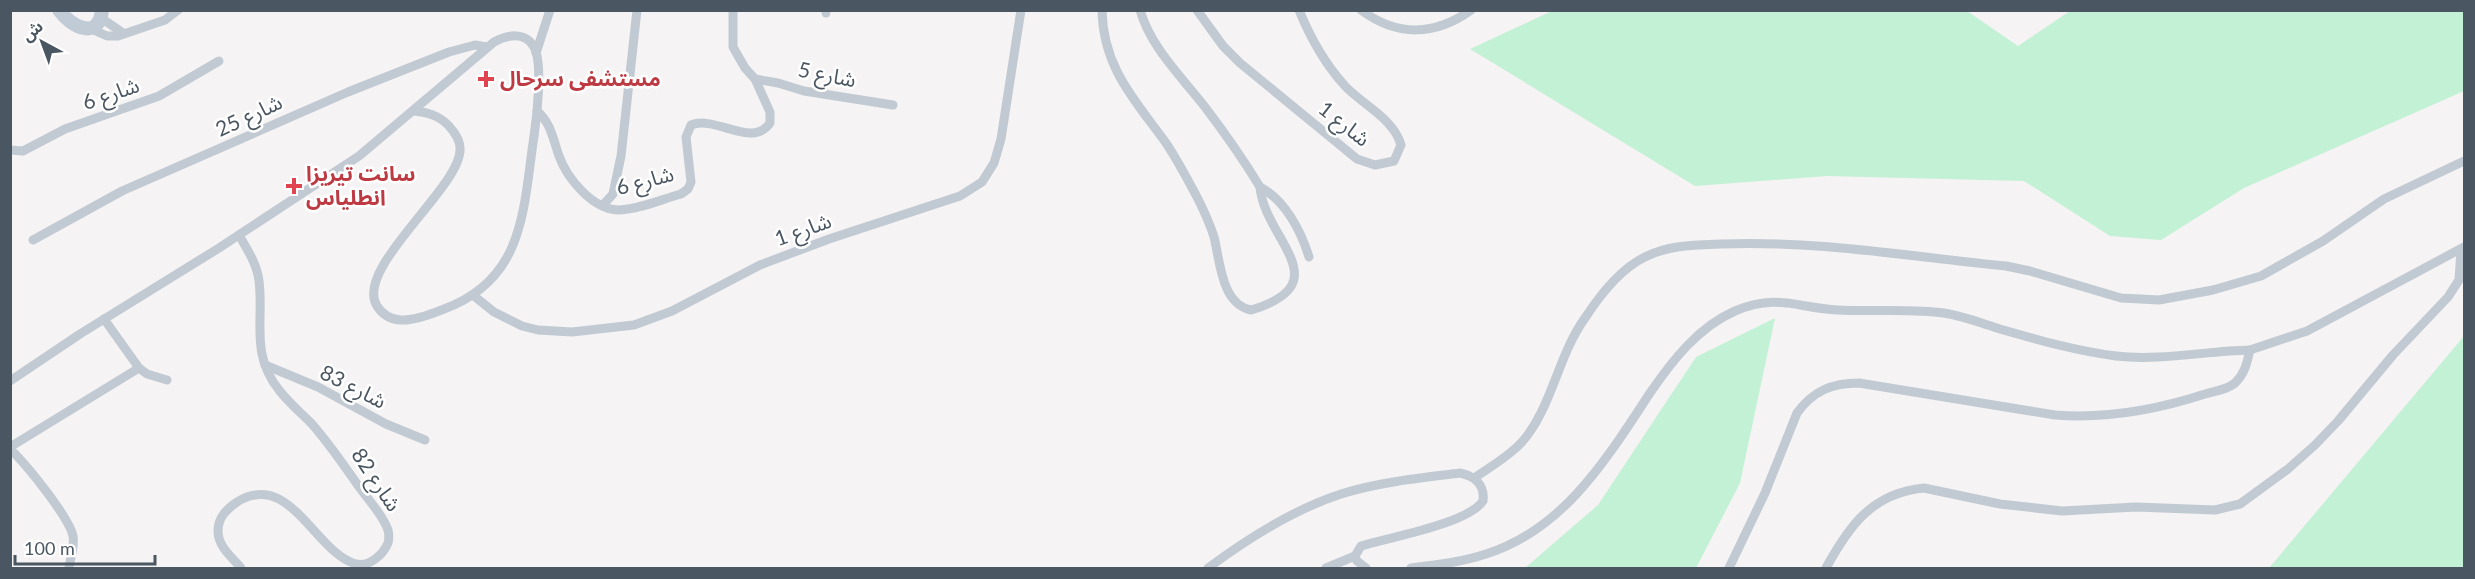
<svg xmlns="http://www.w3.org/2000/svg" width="2475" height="579" font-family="Lato,'Noto Sans Arabic',sans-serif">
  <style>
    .green { fill: #c3f1d5 }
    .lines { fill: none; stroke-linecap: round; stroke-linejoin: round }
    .street { stroke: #c1cad2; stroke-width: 9 }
    .secondary { stroke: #c1cbd6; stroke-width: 14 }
    .health-dot { fill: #e0444e; stroke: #fff; stroke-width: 2 }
    .labels { text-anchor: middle; stroke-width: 5; stroke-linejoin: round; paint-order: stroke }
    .street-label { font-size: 21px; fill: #4a5661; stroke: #fff }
    .health-label { font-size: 21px; font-weight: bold; fill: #be3a42; stroke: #fff; text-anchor: start }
  </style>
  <rect width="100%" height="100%" fill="#f5f3f3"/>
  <g class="green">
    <path d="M1554,10L1967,11L2018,46L2070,11H2464V91L2244,188L2161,240L2110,236L2024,181L1827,176L1695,186L1470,49Z"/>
    <path d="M1775,318L1740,483L1696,568H1525L1598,505L1696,357Z"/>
    <path d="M2464,336V568H2269Z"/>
  </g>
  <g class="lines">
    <g class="street">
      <path d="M1102,10C1103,68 1135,100 1166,143C1178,161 1188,180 1198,199C1204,211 1210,224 1214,237C1220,260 1221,304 1251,310C1341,283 1264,239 1260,187"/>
      <path d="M1140,10C1151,48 1181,76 1205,107C1224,132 1243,159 1260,187C1285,200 1301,231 1309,257"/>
      <path d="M1197,10L1223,46L1240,63L1357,159L1375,165L1394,161L1401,145C1394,119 1363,105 1345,86C1325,64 1310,37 1299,10"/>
      <path d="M1361,10C1397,37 1435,36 1471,10"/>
      <path d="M826,13V10"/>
      <path d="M101,18L123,33"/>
      <path d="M89,28L107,36H118L165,20L178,10"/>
      <path d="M536,53L550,10"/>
      <path d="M755,79L778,83L804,91L893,105"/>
      <path d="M537,111C551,123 553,139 559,156C567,178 592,209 618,210C638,210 662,199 681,194L688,189L691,182L686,137L691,125C716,115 752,149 770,123V112L755,79L745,68L733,47V10"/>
      <path d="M10,150L23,151L65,129L159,96L219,61"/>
      <path d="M603,205L613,194L621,156L637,10"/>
      <path d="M239,235C247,249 257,264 259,281C264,320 250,354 279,390C288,402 300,412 311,423C329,443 344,466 360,488C369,501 383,515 388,530C389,534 389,539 388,543C383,555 369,567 356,564C315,553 290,469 237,502C227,509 218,517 218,531C218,547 232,557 241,568"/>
      <path d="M33,240L122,191L348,92L449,52L475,45L487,47"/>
      <path d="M474,296L494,312L522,326L538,330L572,332L634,325L672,311L760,265L829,239L960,196L982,182L994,163L1001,139L1021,10"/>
      <path d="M104,319L139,368L147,374L167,380"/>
      <path d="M265,365L318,387L386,424L425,440"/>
      <path d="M10,381L80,334L219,248L359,156L494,42C507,35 525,31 534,47C543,63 537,117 534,136C523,210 525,279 444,309C431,314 414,321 400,320C390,319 382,314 377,306C353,268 463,186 460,148C460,142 456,135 453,131C443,117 431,113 415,111"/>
      <path d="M10,447L139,368"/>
      <path d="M10,449C26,464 69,517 73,536C75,547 70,558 69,568"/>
      <path d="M1474,478C1490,467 1508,457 1521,443C1551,411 1558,355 1585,318C1600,295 1620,269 1645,257C1668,245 1696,245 1721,244C1817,240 1911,257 2006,266L2030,271L2121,298L2159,300L2213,290L2261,276L2323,241L2384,199L2464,161"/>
      <path d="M1208,568C1247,539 1295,509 1341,494C1379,482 1421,478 1460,473C1475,476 1485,485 1483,501C1467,524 1390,537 1361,546L1355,556L1357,561L1366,568"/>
      <path d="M1326,568L1355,556"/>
      <path d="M1411,568C1436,565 1462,562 1486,554C1565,529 1607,458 1650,393C1672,361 1698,327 1735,311C1777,293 1797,308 1838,310C1873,312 1909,308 1944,313C1963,316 1981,323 2000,329C2038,340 2077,351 2116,356C2160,361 2206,351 2250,350"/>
      <path d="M1729,568L1765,493L1797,413C1813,391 1832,383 1859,383L2055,415C2106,419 2156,410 2205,394C2215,391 2227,390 2235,383C2245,374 2247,362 2250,350L2307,331L2464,247"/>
      <path d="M1826,568C1849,526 1872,493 1924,488L2000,504L2062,511L2136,507L2215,510L2240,504L2288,469L2315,445L2338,421L2393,355L2448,297L2459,280L2461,250"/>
    </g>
    <path class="secondary" d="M59,10C71,27 99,41 102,10"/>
  </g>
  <g class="health-dot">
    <path d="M483 70h6v6h6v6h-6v6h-6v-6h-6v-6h6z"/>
    <path d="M291 177h6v6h6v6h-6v6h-6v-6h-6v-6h6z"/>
  </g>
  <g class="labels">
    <g class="street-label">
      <text transform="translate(827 75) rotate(11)" y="7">شارع 5</text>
      <text transform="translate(111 94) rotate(-19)" y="7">شارع 6</text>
      <text transform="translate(249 116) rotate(-25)" y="7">شارع 25</text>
      <text transform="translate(1344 124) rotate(38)" y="7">شارع 1</text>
      <text transform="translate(645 181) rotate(-15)" y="7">شارع 6</text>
      <text transform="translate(803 230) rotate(-20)" y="7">شارع 1</text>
      <text transform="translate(353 387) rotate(27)" y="7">شارع 83</text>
      <text transform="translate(376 480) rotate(56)" y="7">شارع 82</text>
    </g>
    <g class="health-label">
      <text x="500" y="86">مستشفى سرحال</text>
      <text x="306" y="181">سانت تيريزا<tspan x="306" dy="24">انطلياس</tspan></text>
    </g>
  </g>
  <rect width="2475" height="579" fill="none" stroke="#4a5661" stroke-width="24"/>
  <g transform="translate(42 42) rotate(319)" stroke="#ffffff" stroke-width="4.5" paint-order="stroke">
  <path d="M0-4.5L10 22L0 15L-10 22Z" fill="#4a5661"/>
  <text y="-9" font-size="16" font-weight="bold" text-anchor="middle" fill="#4a5661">ش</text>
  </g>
  <path d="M15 555v9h140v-9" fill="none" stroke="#4a5661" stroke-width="3"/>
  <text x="24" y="555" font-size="18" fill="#4a5661" stroke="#ffffff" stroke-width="4.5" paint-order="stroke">100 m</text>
</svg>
